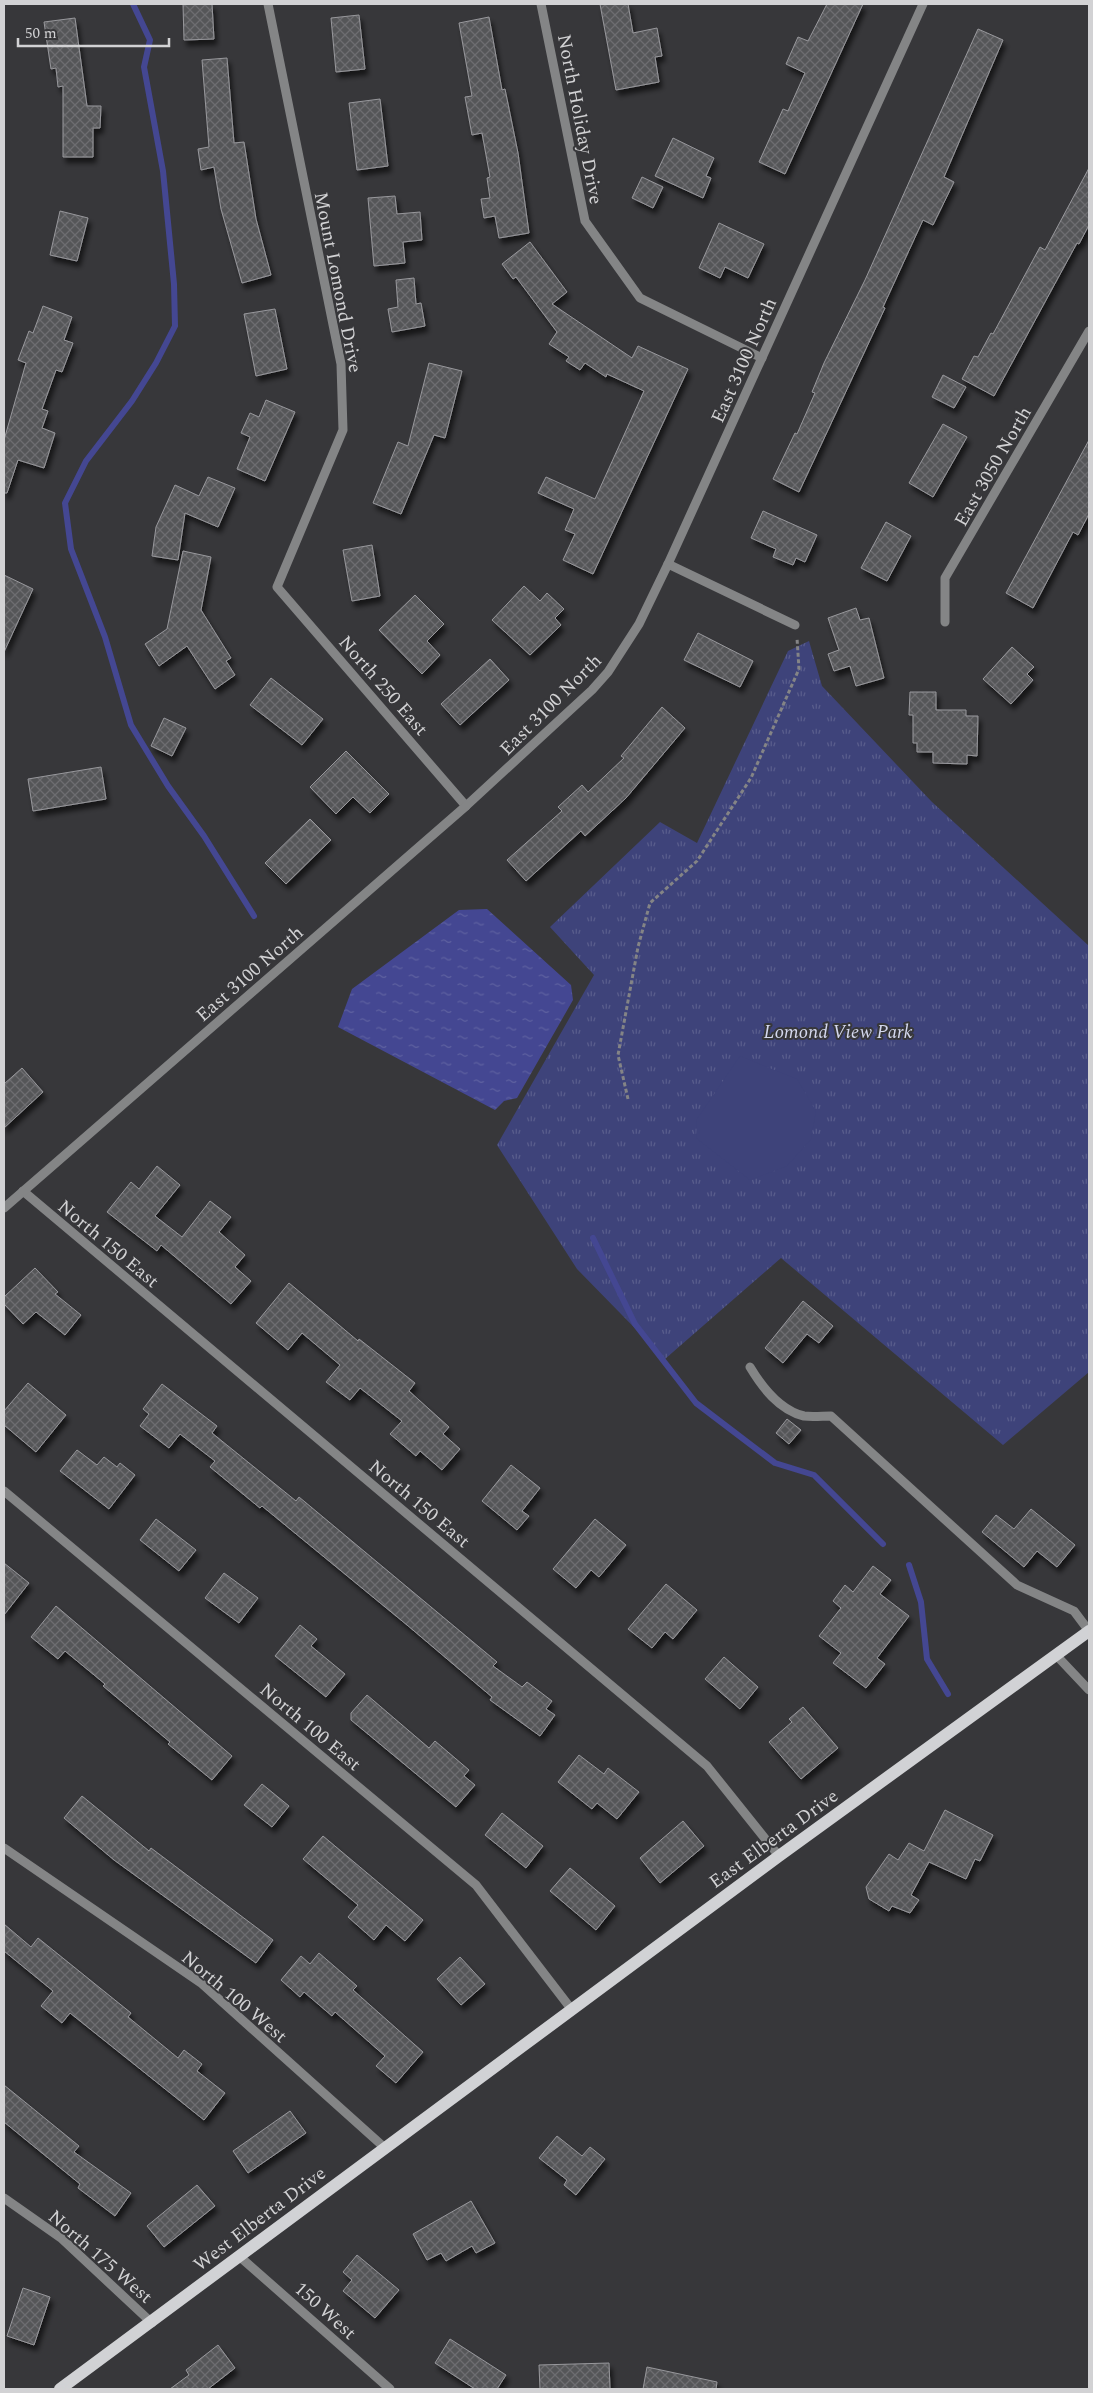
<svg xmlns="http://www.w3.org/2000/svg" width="1093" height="2393" font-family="Spectral,serif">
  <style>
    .grass { fill: url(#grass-tufts) }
    .pitch { fill: #3e437a }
    .water { fill: url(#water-ripples) }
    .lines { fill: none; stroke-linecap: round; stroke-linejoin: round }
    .stream { stroke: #444792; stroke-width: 6 }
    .building { fill: url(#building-cross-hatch); stroke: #98989c; filter: url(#shadow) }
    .path { stroke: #848486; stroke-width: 3; stroke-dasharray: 4 2.5; stroke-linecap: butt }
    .minor { stroke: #848586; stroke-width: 9 }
    .major { stroke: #d1d2d5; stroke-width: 12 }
    .labels { text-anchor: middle; stroke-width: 4; stroke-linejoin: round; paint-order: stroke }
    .street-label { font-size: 19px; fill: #d2d2d4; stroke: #37373a }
    .park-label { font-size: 19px; font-style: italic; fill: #d4d8ee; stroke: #37373a }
  </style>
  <defs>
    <pattern id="grass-tufts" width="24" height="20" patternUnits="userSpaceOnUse" patternTransform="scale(1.25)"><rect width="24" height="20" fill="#3e437a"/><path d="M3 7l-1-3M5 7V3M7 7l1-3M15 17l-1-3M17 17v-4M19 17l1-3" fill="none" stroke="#595d8c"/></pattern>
    <pattern id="water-ripples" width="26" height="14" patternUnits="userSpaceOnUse" patternTransform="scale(1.25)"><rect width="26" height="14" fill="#444792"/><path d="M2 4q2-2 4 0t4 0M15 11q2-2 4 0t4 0" fill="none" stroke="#5e61a0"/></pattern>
    <pattern id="building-cross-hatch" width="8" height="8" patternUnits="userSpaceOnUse" patternTransform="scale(1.25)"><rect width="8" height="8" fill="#555659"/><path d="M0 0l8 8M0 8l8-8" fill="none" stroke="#6d6d70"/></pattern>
    <filter id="shadow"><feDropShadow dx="3" dy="5.5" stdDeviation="2.5" flood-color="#0009"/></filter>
  </defs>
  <rect width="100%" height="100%" fill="#37373a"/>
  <path class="grass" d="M809,641L822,686L932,802L1089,946V1372L1003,1445L781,1258L665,1359L577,1269L497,1145L594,975L550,927L660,822L697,843L788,651Z"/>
  <path class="pitch" d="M740,1056L797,1079L816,1111L811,1139L787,1166L750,1180L696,1138L697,1119Z"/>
  <path class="water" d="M487,909L571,985L573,1000L517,1098L504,1101L495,1110L338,1027L352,989L459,910Z"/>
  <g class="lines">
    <g class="stream">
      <path d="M133,4L150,40L144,67L163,171L174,284L175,326L156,363L132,401L86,461L65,503L71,549L105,637L131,725L168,786L204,836L254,916"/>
      <path d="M593,1238L635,1324L696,1403L775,1463L814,1475L883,1544"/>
      <path d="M909,1565L921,1602L927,1659L948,1694"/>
    </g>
  </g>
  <g class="building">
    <path d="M183,4H212L214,39L184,40Z"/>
    <path d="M600,4H628L633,33L657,28L662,56L655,57L659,82L616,90Z"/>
    <path d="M827,4H863L785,174L759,162L783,109L788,111L805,73L786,64L798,37L808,41Z"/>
    <path d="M359,15L365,69L336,72L331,18Z"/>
    <path d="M489,17L502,90L505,89L518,153L529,233L499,238L495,216L484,218L481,199L490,198L487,178L490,177L482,133L472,135L465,97L472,96L459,23Z"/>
    <path d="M75,18L87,106H101L100,128H93V157H63V86L58,87L56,68L51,69L44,22Z"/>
    <path d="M978,29L1003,40L944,177L954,182L933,225L923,220L883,307L885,308L799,492L773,479L795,433L797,434L815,393L812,392L824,363L865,280Z"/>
    <path d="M227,58L234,143L244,142L256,219L271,275L242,283L221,209L214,167L201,170L198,149L209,147L202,60Z"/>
    <path d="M380,99L388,166L357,170L349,103Z"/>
    <path d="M673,138L714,158L706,176L711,178L703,198L655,176Z"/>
    <path d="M1089,168V225L1079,244L1077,243L994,396L962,379L974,356L978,357L991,333L993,334L1040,247L1045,250Z"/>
    <path d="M642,177L663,187L653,208L632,198Z"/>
    <path d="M395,196L397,214L420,212L422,240L403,242L405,263L374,266L368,198Z"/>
    <path d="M60,211L88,218L77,261L50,255Z"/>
    <path d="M719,223L764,244L748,278L725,267L720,278L699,268Z"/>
    <path d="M530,242L567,292L552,304L632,358L638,346L688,369L593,574L563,560L575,534L565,530L574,509L538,493L546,477L595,499L644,391L607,374L606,377L585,363L580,370L566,361L569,357L549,344L557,332L516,277L513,279L502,264Z"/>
    <path d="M414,278L416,304L421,303L425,326L392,332L388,309L398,307L396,280Z"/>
    <path d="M43,306L72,317L64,340L73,343L62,372L56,370L42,409L48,411L42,428L55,433L44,468L18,460L7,493H4V440L26,363L18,360L29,331L33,333Z"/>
    <path d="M275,309L287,369L256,376L244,314Z"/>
    <path d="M429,363L462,371L445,438L434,435L401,514L373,503L398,442L408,446Z"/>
    <path d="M943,375L966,387L954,408L932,397Z"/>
    <path d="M266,400L295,412L265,481L237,469L250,437L241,433L250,413L259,417Z"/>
    <path d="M943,424L967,437L933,497L909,483Z"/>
    <path d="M1089,440V514L1078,535L1073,532L1033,608L1006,593Z"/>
    <path d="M208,477L235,488L218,527L185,513L178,560L152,556L156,527L175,485L199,496Z"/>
    <path d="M763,511L817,535L805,562L796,558L793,565L773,557L776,549L751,538Z"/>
    <path d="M886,522L911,536L887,581L861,568Z"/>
    <path d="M372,545L380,596L352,601L343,550Z"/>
    <path d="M183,551L211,557L201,610L231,658L226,661L235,675L215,689L187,646L159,666L145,644L167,629Z"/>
    <path d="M4,575L33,589L4,652Z"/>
    <path d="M524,586L540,601L547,593L564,609L555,618L561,625L530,655L492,620Z"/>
    <path d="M415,595L444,624L427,641L440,655L422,674L379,630Z"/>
    <path d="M856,608L860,620L869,618L884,678L856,686L850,666L834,671L828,654L839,650L828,618Z"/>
    <path d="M698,633L753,661L740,687L684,660Z"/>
    <path d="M1012,647L1034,667L1027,674L1033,680L1011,704L983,679Z"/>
    <path d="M490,659L509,680L460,725L441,704Z"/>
    <path d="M271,678L323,719L302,745L250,705Z"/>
    <path d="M910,692H936V710H966V716H978L977,756L967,755V764L933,763V752H917V743H913V715H909Z"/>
    <path d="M662,707L685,728L626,798L585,836L581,831L526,881L507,860L562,811L558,807L582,785L588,792L624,758L621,756Z"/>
    <path d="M164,718L186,728L172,756L151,746Z"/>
    <path d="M346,751L389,794L370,813L353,797L336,814L310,787Z"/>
    <path d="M101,767L106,799L33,811L28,779Z"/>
    <path d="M310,819L331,840L286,884L265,863Z"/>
    <path d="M22,1068L43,1092L4,1128V1084Z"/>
    <path d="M157,1166L180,1185L155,1216L182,1237L210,1201L231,1217L219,1232L245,1255L235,1267L251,1281L231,1304L161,1245L157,1251L107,1212L131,1182L139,1189Z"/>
    <path d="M35,1268L58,1292L55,1294L81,1315L65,1335L36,1312L23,1324L4,1304V1297Z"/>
    <path d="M289,1283L358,1341L359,1339L415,1383L409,1391L449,1427L443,1434L460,1449L442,1470L420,1451L416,1456L390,1434L402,1421L360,1388L350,1400L326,1382L340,1365L302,1333L288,1350L256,1323Z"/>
    <path d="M803,1301L833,1326L819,1343L807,1334L783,1363L765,1348Z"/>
    <path d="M28,1383L66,1415L36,1452L4,1425V1411Z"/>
    <path d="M162,1384L217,1426L212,1433L296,1501L299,1497L497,1662L493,1666L522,1687L527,1682L552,1701L546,1709L555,1715L540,1736L490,1700L492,1697L407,1625L262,1506L260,1508L210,1467L215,1461L180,1434L169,1448L140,1426L149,1414L143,1409Z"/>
    <path d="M787,1419L801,1430L789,1444L776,1433Z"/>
    <path d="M77,1450L97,1465L104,1457L117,1467L120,1463L135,1475L109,1509L60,1471Z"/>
    <path d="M511,1465L540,1488L522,1511L529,1516L517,1530L482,1501Z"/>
    <path d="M1031,1509L1075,1545L1057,1567L1037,1551L1024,1567L982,1532L996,1515L1014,1529Z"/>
    <path d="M156,1519L196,1550L179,1571L140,1540Z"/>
    <path d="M595,1519L626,1545L599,1577L591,1570L576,1588L553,1569Z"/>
    <path d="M4,1563L29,1583L4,1615Z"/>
    <path d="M873,1566L891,1580L880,1594L909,1616L877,1658L885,1664L866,1688L833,1663L841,1653L819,1636L841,1608L833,1601L845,1585L853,1592Z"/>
    <path d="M224,1573L258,1598L239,1623L205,1598Z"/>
    <path d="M666,1584L697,1610L673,1639L665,1632L652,1648L628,1629Z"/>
    <path d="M56,1606L232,1756L212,1780L168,1744L170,1742L103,1686L105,1684L65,1651L58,1659L31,1637Z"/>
    <path d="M300,1625L317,1639L311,1646L345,1674L326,1697L275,1656Z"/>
    <path d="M724,1657L758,1687L740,1709L705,1679Z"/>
    <path d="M367,1695L429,1748L435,1741L469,1770L464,1776L475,1785L456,1807L351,1720V1713Z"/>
    <path d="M803,1707L838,1748L801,1779L769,1742L792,1722L789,1719Z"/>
    <path d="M579,1755L604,1774L608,1768L639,1792L617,1819L597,1803L592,1809L558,1782Z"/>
    <path d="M262,1784L289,1806L272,1827L244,1805Z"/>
    <path d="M82,1796L149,1851L151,1848L273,1940L256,1963L114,1860L64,1818Z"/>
    <path d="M945,1810L993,1835L980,1861L975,1859L966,1879L929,1862L911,1895L919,1900L910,1913L892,1906L889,1911L869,1899L866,1887L889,1854L898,1860L909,1843L924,1851Z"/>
    <path d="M502,1813L543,1846L526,1868L485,1835Z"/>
    <path d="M683,1821L704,1846L660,1883L640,1858Z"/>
    <path d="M323,1836L423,1920L405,1941L386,1925L374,1940L348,1917L358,1905L303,1859Z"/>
    <path d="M570,1868L615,1906L596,1930L550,1891Z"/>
    <path d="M4,1924L31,1947L38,1938L131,2013L128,2017L178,2058L184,2050L202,2064L197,2071L225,2093L204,2120L70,2013L62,2023L41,2006L53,1991L4,1951Z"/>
    <path d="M319,1953L357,1986L353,1990L423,2052L396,2083L376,2066L385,2056L335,2012L332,2016L304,1992L300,1997L281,1980L301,1956L310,1964Z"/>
    <path d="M460,1957L485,1984L461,2005L437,1979Z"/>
    <path d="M4,2085L79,2146L74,2152L131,2193L115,2216L78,2188L80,2184L4,2122Z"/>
    <path d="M290,2111L306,2133L248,2173L233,2151Z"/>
    <path d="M557,2136L582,2156L590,2147L605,2159L576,2195L564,2185L567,2180L539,2158Z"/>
    <path d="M197,2185L215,2206L164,2247L147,2226Z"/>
    <path d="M471,2201L495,2243L476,2253L472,2246L446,2261L441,2253L427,2260L413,2234Z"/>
    <path d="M357,2255L399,2290L375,2318L343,2291L352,2280L343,2272Z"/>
    <path d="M23,2288L50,2297L34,2345L7,2336Z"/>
    <path d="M450,2339L506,2375L497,2389H475L435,2363Z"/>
    <path d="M218,2345L235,2368L208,2389H170L189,2375L186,2370Z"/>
    <path d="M609,2363L610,2389H540L539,2365Z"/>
    <path d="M647,2367L717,2382L716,2389H643Z"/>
  </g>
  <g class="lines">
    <path class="path" d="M628,1099L618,1055L638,947L650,903L697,861L751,778L799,669L797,638"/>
    <g class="minor">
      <path d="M268,4L341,364L343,430L277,587L466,806"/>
      <path d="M541,4L585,221L640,298L762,358"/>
      <path d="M668,564L795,625"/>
      <path d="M945,622V578L1089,331"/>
      <path d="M23,1191L707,1766L779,1856"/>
      <path d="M4,1208L466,806L592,690L608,672L639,624L668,564L923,4"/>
      <path d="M750,1367C762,1387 779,1410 804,1416C812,1417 823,1416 831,1416L1017,1585L1074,1611L1089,1631"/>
      <path d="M4,1491L476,1885L572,2010"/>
      <path d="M1056,1655L1089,1690"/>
      <path d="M4,1848L201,1983L385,2148"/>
      <path d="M4,2198L61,2238L152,2323"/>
      <path d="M239,2256L390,2389"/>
    </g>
    <path class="major" d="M60,2389L779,1856L1089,1631"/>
  </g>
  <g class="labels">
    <g class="street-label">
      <text transform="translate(581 119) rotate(79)" y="7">North Holiday Drive</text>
      <text transform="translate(339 282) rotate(79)" y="7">Mount Lomond Drive</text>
      <text transform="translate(743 360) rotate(-66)" y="7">East 3100 North</text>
      <text transform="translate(992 466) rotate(-60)" y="7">East 3050 North</text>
      <text transform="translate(384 685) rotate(49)" y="7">North 250 East</text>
      <text transform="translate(550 704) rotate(-45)" y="7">East 3100 North</text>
      <text transform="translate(249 973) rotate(-41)" y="7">East 3100 North</text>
      <text transform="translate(109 1243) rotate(40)" y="7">North 150 East</text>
      <text transform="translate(420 1503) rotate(40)" y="7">North 150 East</text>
      <text transform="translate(311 1726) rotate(40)" y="7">North 100 East</text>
      <text transform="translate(773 1838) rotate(-36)" y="7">East Elberta Drive</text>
      <text transform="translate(235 1996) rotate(40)" y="7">North 100 West</text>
      <text transform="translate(259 2218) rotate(-37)" y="7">West Elberta Drive</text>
      <text transform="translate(101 2256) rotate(41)" y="7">North 175 West</text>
      <text transform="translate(326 2310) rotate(42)" y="7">150 West</text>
    </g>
    <g class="park-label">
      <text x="838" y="1038">Lomond View Park</text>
    </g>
  </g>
  <rect width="1093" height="2393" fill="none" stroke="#d2d2d4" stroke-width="10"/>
  <path d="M18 38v8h151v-8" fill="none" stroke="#d2d2d4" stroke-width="2.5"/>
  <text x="25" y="38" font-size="15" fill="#d2d2d4" stroke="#37373a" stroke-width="4" paint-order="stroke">50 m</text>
</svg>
